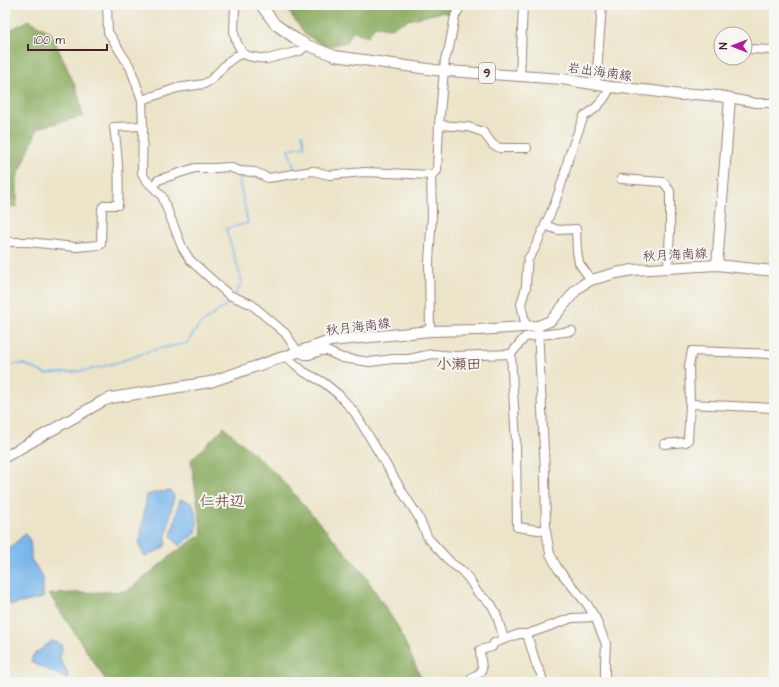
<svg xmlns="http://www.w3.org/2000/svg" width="779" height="687" font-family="'Architects Daughter','Klee One',sans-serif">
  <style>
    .forest { fill: #88aa5d; stroke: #696444 }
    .water { fill: #79b6ec; stroke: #626a8c }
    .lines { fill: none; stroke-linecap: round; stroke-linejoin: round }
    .stream { stroke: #79b6ec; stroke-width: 1.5 }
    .minor-casing { stroke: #9b827a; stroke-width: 10 }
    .major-casing { stroke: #9b827a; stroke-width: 12 }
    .minor { stroke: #fff; stroke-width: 8 }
    .major { stroke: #fff; stroke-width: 10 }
    .labels { text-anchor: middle; stroke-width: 4; stroke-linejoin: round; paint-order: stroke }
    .shield { fill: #f6f6f2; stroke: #7e6067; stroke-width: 1 }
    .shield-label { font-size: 12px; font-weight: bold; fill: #4a1f2b }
    .street-label { font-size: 13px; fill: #4a1f2b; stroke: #f6f6f2 }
    .quarter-label { font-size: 15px; font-weight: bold; fill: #7b4f4e; stroke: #f6f6f2 }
  </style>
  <rect width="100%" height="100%" fill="#f6f6f2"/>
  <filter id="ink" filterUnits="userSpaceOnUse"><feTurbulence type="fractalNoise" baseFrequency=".025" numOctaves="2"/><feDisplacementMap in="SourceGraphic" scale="8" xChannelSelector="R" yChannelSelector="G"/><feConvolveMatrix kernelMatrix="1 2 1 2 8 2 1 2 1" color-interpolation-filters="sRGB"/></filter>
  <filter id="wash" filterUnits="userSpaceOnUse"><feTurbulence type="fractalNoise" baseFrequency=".012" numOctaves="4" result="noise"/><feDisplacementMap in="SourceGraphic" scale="16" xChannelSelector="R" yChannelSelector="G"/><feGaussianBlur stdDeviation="0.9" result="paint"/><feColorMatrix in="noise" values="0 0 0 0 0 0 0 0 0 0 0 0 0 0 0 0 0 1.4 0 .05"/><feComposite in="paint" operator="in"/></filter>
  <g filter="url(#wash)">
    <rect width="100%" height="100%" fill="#ece4c8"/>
    <g class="forest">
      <path d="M284,5H462L456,15L442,12L408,20L391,28L375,26L367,37L353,30L347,42L326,47L305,34Z"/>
      <path d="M29,20L51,33L77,90L83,116L38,128L17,178V207L5,205V33Z"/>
      <path d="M224,427L278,476L362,571L398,627L423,682H107L49,594L128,591L173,554L202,534L191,460Z"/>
    </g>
    <g class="water">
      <path d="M171,491L174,496L166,536V544L163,548L145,557L139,545L147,495L158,492Z"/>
      <path d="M180,499L192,503C197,515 198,520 196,533L179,546L171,536Z"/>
      <path d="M25,534L30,540L31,549V559L43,578V598L12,605L5,601V552Z"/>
      <path d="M52,641L61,644L62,648L60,660L68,673L67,679L31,662L33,655Z"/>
    </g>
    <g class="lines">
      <g class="stream">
        <path d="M295,171L288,149L305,146L302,134"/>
        <path d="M235,295L242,282L226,229L248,223L239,180L241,175H246"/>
        <path d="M5,365L24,364L46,374L70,372L89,370L119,362L153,350L187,343L199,325L231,302L233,300"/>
      </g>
    </g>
  </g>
  <g filter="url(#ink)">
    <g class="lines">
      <g class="minor-casing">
        <g id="minor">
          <path d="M107,5L108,32L130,67L142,100L143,126L142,173C146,183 155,188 162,196L182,247L190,260L229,295L251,304L285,333L298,352L305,355H309L321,351H327L342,358L370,362L393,359H409L432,354L454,356L511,354"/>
          <path d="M235,5L234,34L237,43L243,54L252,57L267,59L300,51L307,45"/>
          <path d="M745,49L774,50"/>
          <path d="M520,76L523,5"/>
          <path d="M596,85L602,5"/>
          <path d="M730,98L756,103H774"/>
          <path d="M142,100L177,88L204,84L211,80L228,62L236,56L243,54"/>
          <path d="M439,125L445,59L449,48L455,16L461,5"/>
          <path d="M621,179L663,182L665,184L670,191V231L668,267"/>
          <path d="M153,186L158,180L195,168H215L229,167L240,171L255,172L268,178L313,171L329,175L365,172L431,175L437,171L439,125L468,127L483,132L493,145L500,148H527"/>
          <path d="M545,225L558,230L576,229L577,251L579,263L591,280"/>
          <path d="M5,242H28L76,247L100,245L101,244L102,208L105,205H118C120,178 118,155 114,127L143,126"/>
          <path d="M538,326L545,472L546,531L550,554L558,569L587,604L595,617L606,644L605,662V682"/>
          <path d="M526,327L521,304L526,287L527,267L528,259L534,250L555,203L564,176L569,156L584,116C594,111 607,98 610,87"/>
          <path d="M430,331L429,261L432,215L431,175"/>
          <path d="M287,355L289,359L304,372L323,382L339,395L355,413L405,496L418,516L428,538L451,563L461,570L469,579L477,592L491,604L496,613L504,639"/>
          <path d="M690,404L774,408"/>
          <path d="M664,444L686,442L688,440L690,404L689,366L692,351L774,354"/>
          <path d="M546,531L517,527L516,443L511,354L525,337L572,331"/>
          <path d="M527,634L536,664L541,674L543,682"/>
          <path d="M471,682L472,678L481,672L482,669L480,650L492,647L494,643L519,634H527L539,630L572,618L595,617"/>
        </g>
      </g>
      <g class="major-casing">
        <g id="major">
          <path d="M261,5L275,24L296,39L307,45L335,56L435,70L562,79L610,87L653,91L680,95L695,94L719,96L730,98C726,154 721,210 717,265"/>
          <path d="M5,457L103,401L111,398L210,382L330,341L430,331L478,330L538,326L550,321L555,316L576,290L582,285L591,280L616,273L633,270L717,265L774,271"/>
        </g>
      </g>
      <use href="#minor" class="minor"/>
      <use href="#major" class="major"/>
    </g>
  </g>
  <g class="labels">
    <rect class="shield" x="479" y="63" width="16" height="20" rx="3"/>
    <g class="shield-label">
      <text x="487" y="77">9</text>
    </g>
    <g class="street-label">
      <text transform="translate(600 71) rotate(8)" y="5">岩出海南線</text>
      <text transform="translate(675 254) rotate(-3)" y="5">秋月海南線</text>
      <text transform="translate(358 326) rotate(-7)" y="5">秋月海南線</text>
    </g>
    <g class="quarter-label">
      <text x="459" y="369">小瀬田</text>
      <text x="222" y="506">仁井辺</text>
    </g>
  </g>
  <rect width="779" height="687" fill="none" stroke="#f6f6f2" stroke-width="20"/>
  <g transform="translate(733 46) rotate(270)"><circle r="19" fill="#f6f6f2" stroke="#b1a0a2"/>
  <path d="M0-3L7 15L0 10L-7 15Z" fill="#b5179e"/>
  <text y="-6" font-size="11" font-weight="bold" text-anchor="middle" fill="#4a1f2b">N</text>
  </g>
  <path d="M28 44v6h79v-6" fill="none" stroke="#4a1f2b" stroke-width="2"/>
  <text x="34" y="44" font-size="12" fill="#4a1f2b" stroke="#f6f6f2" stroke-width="3" paint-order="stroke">100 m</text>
</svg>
